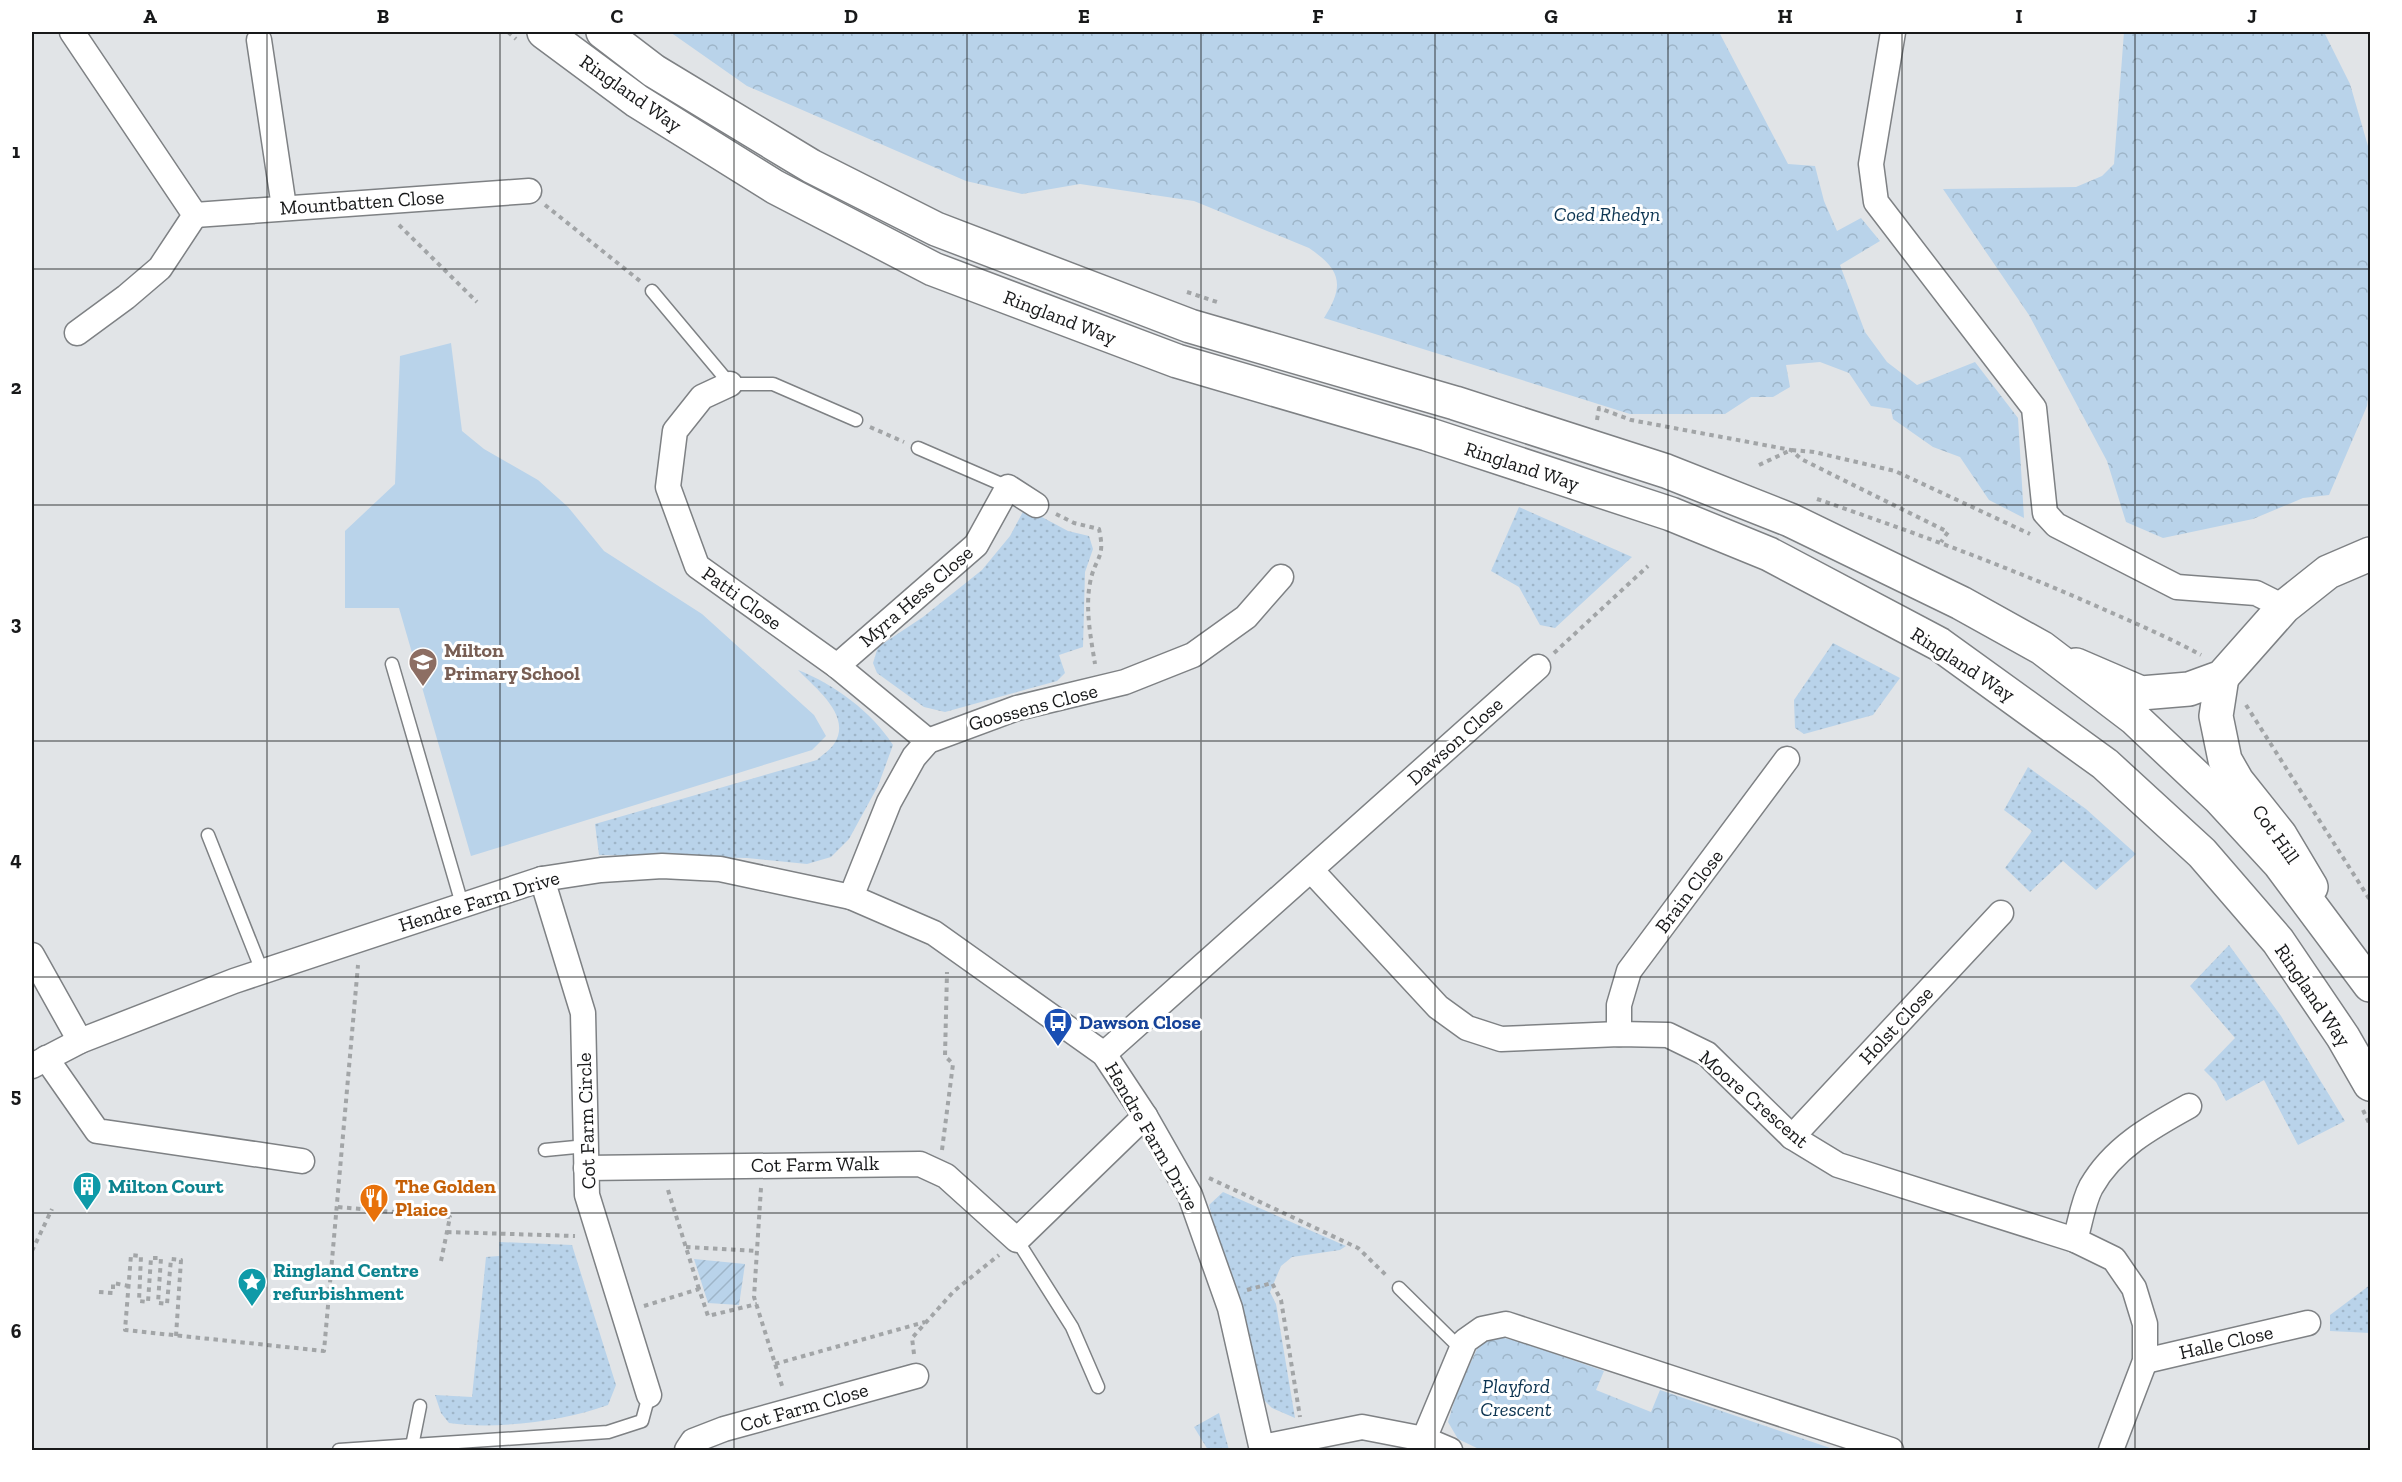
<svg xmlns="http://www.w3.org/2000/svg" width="2402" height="1482" font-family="'Zilla Slab',serif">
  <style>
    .grass { fill: url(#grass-dots) }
    .forest { fill: url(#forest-crowns) }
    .garden { fill: url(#garden-furrows) }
    .pitch { fill: #b9d3ea }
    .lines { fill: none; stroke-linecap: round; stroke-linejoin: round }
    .lane-casing { stroke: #7e8184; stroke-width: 15 }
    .street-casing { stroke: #7e8184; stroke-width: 27 }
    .secondary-casing { stroke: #7e8184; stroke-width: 36 }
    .primary-casing { stroke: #7e8184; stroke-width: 36 }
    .path { stroke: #a2a5a7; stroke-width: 4; stroke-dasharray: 4.5 4.5; stroke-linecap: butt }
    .lane { stroke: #fff; stroke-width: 12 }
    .street { stroke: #fff; stroke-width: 24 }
    .secondary { stroke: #fff; stroke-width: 33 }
    .primary { stroke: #fff; stroke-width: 33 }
    .grid { fill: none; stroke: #18191a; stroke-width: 1.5; stroke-opacity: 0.55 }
    .labels { text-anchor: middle; stroke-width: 6; stroke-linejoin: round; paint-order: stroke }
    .street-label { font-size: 20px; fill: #18191a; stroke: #fff }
    .park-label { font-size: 20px; font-style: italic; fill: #0b3350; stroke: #fff }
    .education-label { font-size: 20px; font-weight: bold; fill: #785e54; stroke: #fff; text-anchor: start }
    .transit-label { font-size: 20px; font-weight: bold; fill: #164399; stroke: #fff; text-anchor: start }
    .culture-label { font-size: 20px; font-weight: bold; fill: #0d838f; stroke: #fff; text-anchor: start }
    .food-label { font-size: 20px; font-weight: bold; fill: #c56008; stroke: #fff; text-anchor: start }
    .neatline { fill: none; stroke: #18191a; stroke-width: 2 }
    .grid-label { font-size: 20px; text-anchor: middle; font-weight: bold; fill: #18191a }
  </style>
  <defs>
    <pattern id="grass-dots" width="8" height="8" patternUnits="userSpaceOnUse" patternTransform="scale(1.5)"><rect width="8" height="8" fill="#b9d3ea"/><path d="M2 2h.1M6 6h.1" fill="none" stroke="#9eb5c8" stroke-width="1.8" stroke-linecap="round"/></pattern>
    <pattern id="forest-crowns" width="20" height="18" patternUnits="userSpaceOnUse" patternTransform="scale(1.5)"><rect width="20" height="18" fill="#b9d3ea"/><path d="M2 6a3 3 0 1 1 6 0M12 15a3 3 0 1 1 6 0" fill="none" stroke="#9eb5c8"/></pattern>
    <pattern id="garden-furrows" width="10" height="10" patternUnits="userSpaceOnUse" patternTransform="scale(1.5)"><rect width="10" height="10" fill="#b9d3ea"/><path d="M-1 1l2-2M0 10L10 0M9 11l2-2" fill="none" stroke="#9eb5c8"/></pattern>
  </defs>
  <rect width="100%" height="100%" fill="#e1e4e7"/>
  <g class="grass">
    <path d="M1519,507L1632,557L1555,628L1540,625L1519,587L1491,571Z"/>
    <path d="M1025,508L1068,531L1089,536L1093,549L1085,572L1083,647L1059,655L1065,673L1057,681L945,712L924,707L877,673L873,663L878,647L923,617L982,570L1010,536Z"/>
    <path d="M1833,643L1900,678L1873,715L1804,734L1795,728L1794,700Z"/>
    <path d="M798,670C834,684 872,712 893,745L878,786L849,839L831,857L807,864L747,858L599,855L595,824L817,760C822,755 830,750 834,744C853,716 815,688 798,670Z"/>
    <path d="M2028,767L2086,809L2136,854L2096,890L2063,861L2030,892L2005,868L2032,831L2004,810Z"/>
    <path d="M2229,945L2281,1016L2345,1121L2298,1145L2264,1080L2226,1101L2216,1082L2204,1070L2235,1038L2190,986Z"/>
    <path d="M1223,1192L1346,1246L1340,1250L1292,1257L1281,1266L1270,1292L1276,1304L1295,1418L1272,1408L1258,1394L1209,1205Z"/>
    <path d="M499,1242L572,1245L616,1385L608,1405C565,1421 494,1430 449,1423L441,1413L435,1395L472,1397L486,1257L499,1256Z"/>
    <path d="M2370,1285V1333L2330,1331V1315Z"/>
    <path d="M1219,1413L1229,1450H1208L1194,1427Z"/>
  </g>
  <g class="forest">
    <path d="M670,32H1719L1788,164L1815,166L1824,201L1837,231L1861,218L1880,241L1840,265L1865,332L1887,362L1917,385L1975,362L2018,418L2024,518L1989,500L1960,457L1933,447L1893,419L1891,409L1871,406L1849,373L1820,362L1786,365L1790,387L1773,397H1751L1725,414H1630L1324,318C1345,285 1341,270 1309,248L1194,201L1080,184L1022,194L966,181L747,86Z"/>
    <path d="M2124,32H2324L2350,84L2370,153V381L2367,406L2329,495L2303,498L2253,519L2163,538L2126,522L2107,461L2029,315L1943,189L2076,187L2102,176L2114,164Z"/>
    <path d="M1496,1336L1521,1342L1604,1371L1596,1390L1651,1412L1660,1390L1836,1450H1481L1458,1439L1448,1422L1458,1389L1478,1347Z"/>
  </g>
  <path class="garden" d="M694,1259L745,1264L739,1305L708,1303Z"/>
  <path class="pitch" d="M451,343L462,431L484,449L538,480L568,507L604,551L702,614L814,715L826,736L812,750L471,856L399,608H345V531L395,484L400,356Z"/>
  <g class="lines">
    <g class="lane-casing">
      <g id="lane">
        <path d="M652,291L730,384H773L856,420"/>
        <path d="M918,448L1008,487"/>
        <path d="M392,664L462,904"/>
        <path d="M208,835L262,971"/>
        <path d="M545,1150L586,1146"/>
        <path d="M1017,1240L1072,1327L1098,1387"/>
        <path d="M1399,1288L1461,1349"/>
        <path d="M412,1446L420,1406"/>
        <path d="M339,1450L608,1432L642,1421L649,1395"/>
      </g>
    </g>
    <g class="street-casing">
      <g id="street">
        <path d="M72,32L195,215L160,268L126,297L77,333"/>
        <path d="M1893,32L1871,164L1876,202L2034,408L2045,513L2056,525L2177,587L2256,593L2284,607"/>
        <path d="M259,40L284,207"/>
        <path d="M195,215L529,191"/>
        <path d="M730,384L702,397L675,431L668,487L697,566L837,666L928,741"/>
        <path d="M837,666L976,545L1008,487L1036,505"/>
        <path d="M1311,870L1438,1007L1467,1028L1501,1039L1619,1034L1668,1035L1707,1054L1792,1137L1838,1165L2075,1240L2114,1259L2134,1288L2145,1324V1361L2111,1450"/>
        <path d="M542,879L583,1013L587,1195L649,1395"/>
        <path d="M851,897L889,802L914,757L928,741L1017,708L1125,682L1193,655L1246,617L1281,577"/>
        <path d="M32,955L80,1041"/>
        <path d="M1619,1034V1005L1629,971L1787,759"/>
        <path d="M1104,1054L1538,667"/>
        <path d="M46,1058L97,1131L302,1161"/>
        <path d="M32,1066L80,1041L234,981L542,879L601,870L662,866L720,869L851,897L934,933L1104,1054L1145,1116L1190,1195L1230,1308L1262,1450"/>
        <path d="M1792,1137L2001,913"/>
        <path d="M586,1168L920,1164L946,1176L1017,1240L1145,1116"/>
        <path d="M2075,1240C2080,1224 2083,1202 2091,1187C2113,1148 2151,1127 2189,1106"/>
        <path d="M2145,1361L2308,1323"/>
        <path d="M1424,1439L1465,1341L1482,1329L1506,1324L1891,1450"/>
        <path d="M1262,1447L1362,1427L1424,1439L1450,1450"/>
        <path d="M687,1450L693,1441L724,1429L916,1376"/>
      </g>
    </g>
    <g class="secondary-casing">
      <g id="secondary">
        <path d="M2076,665L2141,693L2189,689L2222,677L2284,607L2328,572L2370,554"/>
        <path d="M2222,677L2216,716L2225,760L2237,781L2280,835L2311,887"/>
      </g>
    </g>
    <g class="primary-casing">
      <g id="primary">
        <path d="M544,32L637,101L775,187L933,269L1177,361L1427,434L1671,514L1769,554L1939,644L2105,764L2202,853L2278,941L2343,1037L2370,1084"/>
        <path d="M603,32L654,71L811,166L936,229L1190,326L1455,403L1666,471L1790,520L1961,603L2042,648L2134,718L2220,799L2279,863L2370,985"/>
      </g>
    </g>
    <g class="path">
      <path d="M508,32L516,39"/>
      <path d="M545,205L640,281"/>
      <path d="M399,225L477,302"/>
      <path d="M1187,292L1217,302"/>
      <path d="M1597,420L1599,408L1631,420L1791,450L1801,459L1948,532L1941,542"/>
      <path d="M870,427L904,442"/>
      <path d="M1759,465L1791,450L1814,452L1895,471L2030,534"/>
      <path d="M1817,499C1910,531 2003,565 2094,605C2130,621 2166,636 2201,655"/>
      <path d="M1056,514L1074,523L1099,529C1106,560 1095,556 1090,583C1085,609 1091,639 1095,664"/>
      <path d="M1554,653L1648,566"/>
      <path d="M2246,705L2370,900"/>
      <path d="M2363,1110L2370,1125"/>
      <path d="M942,1150L953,1064L945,1056L947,972"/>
      <path d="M1209,1178L1358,1248L1388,1277"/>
      <path d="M761,1188L754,1297L783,1389"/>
      <path d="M668,1190L699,1289"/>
      <path d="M338,1207L450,1217L441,1261"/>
      <path d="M447,1232L575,1236"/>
      <path d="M686,1247L757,1251"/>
      <path d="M32,1251L52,1209"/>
      <path d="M1247,1290L1272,1283L1281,1300L1300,1417"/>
      <path d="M99,1292L113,1293V1283L129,1286"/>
      <path d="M644,1306L699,1289L708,1316L757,1304"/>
      <path d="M176,1336L181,1260L171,1259L167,1304L158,1303L161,1258H151L148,1302L139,1301L141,1256L131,1255L125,1330L324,1351L358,965"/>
      <path d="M914,1354L912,1338L954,1291L999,1255"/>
      <path d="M775,1364L925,1322"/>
    </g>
    <use href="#lane" class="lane"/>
    <use href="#street" class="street"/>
    <use href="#secondary" class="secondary"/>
    <use href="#primary" class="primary"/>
  </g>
  <path class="grid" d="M267,32V1450M500,32V1450M734,32V1450M967,32V1450M1201,32V1450M1435,32V1450M1668,32V1450M1902,32V1450M2135,32V1450M32,269H2370M32,505H2370M32,741H2370M32,977H2370M32,1213H2370"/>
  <defs>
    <g id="school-pin" transform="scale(1.5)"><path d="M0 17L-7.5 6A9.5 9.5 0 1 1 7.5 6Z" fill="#8d6e63" stroke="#fff"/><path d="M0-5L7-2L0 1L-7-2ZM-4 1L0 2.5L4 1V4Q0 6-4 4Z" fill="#fff"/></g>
    <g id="bus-pin" transform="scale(1.5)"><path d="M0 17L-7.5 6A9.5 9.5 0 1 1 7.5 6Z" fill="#1a4fb4" stroke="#fff"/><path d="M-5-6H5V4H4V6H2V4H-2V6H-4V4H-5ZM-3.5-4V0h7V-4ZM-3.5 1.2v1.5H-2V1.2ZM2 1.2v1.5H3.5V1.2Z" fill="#fff"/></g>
    <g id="building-pin" transform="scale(1.5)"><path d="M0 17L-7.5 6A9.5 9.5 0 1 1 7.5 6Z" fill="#0f9aa8" stroke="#fff"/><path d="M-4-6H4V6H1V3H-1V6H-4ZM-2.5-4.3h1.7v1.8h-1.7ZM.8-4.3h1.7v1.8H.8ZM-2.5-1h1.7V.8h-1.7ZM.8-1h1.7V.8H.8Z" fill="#fff"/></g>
    <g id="restaurant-pin" transform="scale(1.5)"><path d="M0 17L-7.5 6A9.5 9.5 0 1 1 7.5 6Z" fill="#e8710a" stroke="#fff"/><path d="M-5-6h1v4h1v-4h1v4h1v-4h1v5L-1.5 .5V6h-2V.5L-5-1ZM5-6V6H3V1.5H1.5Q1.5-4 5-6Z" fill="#fff"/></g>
    <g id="sight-pin" transform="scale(1.5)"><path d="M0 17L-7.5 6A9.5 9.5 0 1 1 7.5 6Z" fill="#0f9aa8" stroke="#fff"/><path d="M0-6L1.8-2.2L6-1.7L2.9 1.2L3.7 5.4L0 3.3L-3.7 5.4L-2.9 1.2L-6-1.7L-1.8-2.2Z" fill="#fff"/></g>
  </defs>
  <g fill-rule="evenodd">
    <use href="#school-pin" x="423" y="662"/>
    <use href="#bus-pin" x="1058" y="1022"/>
    <use href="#building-pin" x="87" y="1186"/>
    <use href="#restaurant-pin" x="374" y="1198"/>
    <use href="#sight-pin" x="252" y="1282"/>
  </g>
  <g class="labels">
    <g class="street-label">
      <text transform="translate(631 93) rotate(35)" y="7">Ringland Way</text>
      <text transform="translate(362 202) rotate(-4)" y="7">Mountbatten Close</text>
      <text transform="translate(1060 317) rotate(21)" y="7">Ringland Way</text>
      <text transform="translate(1522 466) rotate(18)" y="7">Ringland Way</text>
      <text transform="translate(916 596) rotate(-41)" y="7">Myra Hess Close</text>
      <text transform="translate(742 598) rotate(36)" y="7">Patti Close</text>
      <text transform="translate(1963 664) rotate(33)" y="7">Ringland Way</text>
      <text transform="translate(1033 707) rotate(-15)" y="7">Goossens Close</text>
      <text transform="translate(1455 741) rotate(-42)" y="7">Dawson Close</text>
      <text transform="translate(2276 834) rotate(55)" y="7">Cot Hill</text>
      <text transform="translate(1689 891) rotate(-53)" y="7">Brain Close</text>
      <text transform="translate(479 901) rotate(-17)" y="7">Hendre Farm Drive</text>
      <text transform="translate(2313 995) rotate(56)" y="7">Ringland Way</text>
      <text transform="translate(1896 1025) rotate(-47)" y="7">Holst Close</text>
      <text transform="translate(1754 1099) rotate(41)" y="7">Moore Crescent</text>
      <text transform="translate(586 1121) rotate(-92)" y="7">Cot Farm Circle</text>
      <text transform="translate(1152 1136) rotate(60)" y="7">Hendre Farm Drive</text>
      <text transform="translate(815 1164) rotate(-1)" y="7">Cot Farm Walk</text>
      <text transform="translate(2226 1342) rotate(-13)" y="7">Halle Close</text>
      <text transform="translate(804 1407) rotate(-16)" y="7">Cot Farm Close</text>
    </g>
    <g class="park-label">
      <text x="1607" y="221">Coed Rhedyn</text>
      <text x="1516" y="1393">Playford<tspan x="1516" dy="23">Crescent</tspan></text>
    </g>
    <g class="education-label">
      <text x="444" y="657">Milton<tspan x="444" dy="23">Primary School</tspan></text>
    </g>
    <g class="transit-label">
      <text x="1079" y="1029">Dawson Close</text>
    </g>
    <g class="culture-label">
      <text x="108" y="1193">Milton Court</text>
      <text x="273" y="1277">Ringland Centre<tspan x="273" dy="23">refurbishment</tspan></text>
    </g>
    <g class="food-label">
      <text x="395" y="1193">The Golden<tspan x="395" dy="23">Plaice</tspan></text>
    </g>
  </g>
  <rect width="2402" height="1482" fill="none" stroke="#ffffff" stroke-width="66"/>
  <rect x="33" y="33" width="2336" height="1416" class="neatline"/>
  <g class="grid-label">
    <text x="150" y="23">A</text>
    <text x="383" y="23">B</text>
    <text x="617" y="23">C</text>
    <text x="851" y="23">D</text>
    <text x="1084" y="23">E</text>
    <text x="1318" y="23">F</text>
    <text x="1551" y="23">G</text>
    <text x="1785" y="23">H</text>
    <text x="2019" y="23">I</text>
    <text x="2252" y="23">J</text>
    <text x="16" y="158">1</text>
    <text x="16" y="394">2</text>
    <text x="16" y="630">3</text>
    <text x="16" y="866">4</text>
    <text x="16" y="1102">5</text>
    <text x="16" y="1338">6</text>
  </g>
</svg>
